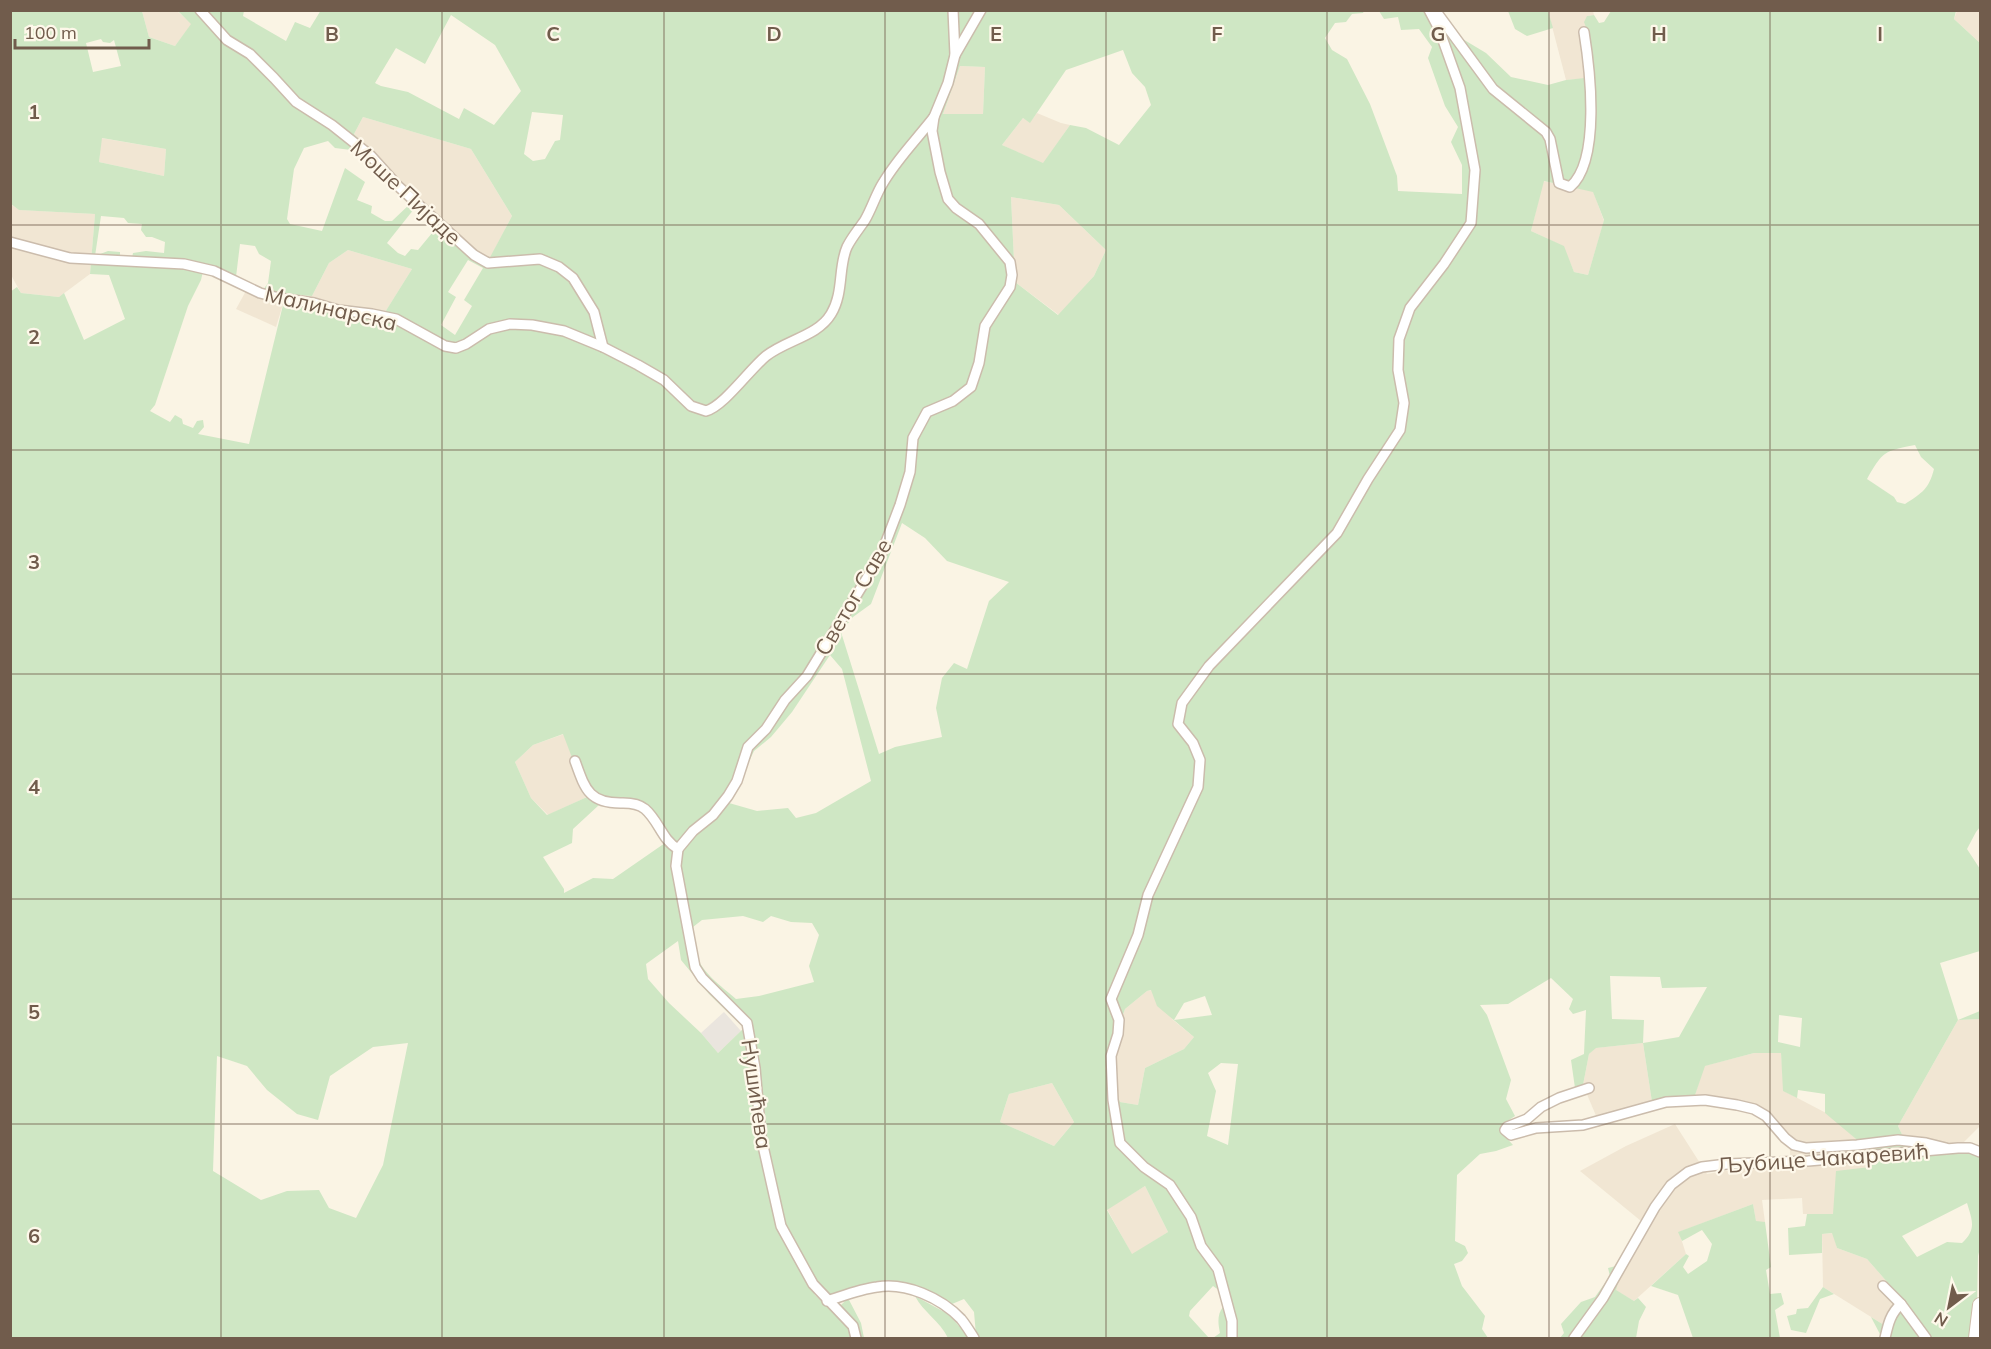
<svg xmlns="http://www.w3.org/2000/svg" width="1991" height="1349" font-family="Mulish,sans-serif">
  <style>
    .residential { fill: #f1e6d3 }
    .industrial { fill: #eae5de }
    .green { fill: #cfe7c4; fill-rule: evenodd }
    .lines { fill: none; stroke-linecap: round; stroke-linejoin: round }
    .street-casing { stroke: #cbbcac; stroke-width: 12 }
    .secondary-casing { stroke: #cebdaa; stroke-width: 16 }
    .street { stroke: #fff; stroke-width: 9 }
    .secondary { stroke: #fff; stroke-width: 14 }
    .grid { fill: none; stroke: #715c4c; stroke-width: 1.5; stroke-opacity: 0.55 }
    .labels { text-anchor: middle; stroke-width: 4.5; stroke-linejoin: round; paint-order: stroke }
    .street-label { font-size: 22px; fill: #715c4c; stroke: #fef8ea }
    .grid-label { font-size: 20px; text-anchor: middle; font-weight: bold; fill: #715c4c; stroke: #fef8ea; stroke-width: 4.5; stroke-linejoin: round; paint-order: stroke }
  </style>
  <rect width="100%" height="100%" fill="#faf4e4"/>
  <g class="residential">
    <path d="M142,11H177L192,24L175,46L149,37Z"/>
    <path d="M1548,11H1593L1594,15L1587,16L1588,41L1594,49V78L1566,80Z"/>
    <path d="M1957,11H1980V43L1954,19Z"/>
    <path d="M960,66L985,67L983,114H943Z"/>
    <path d="M1037,113L1061,123L1070,125L1043,164L1002,145L1023,118L1030,122Z"/>
    <path d="M363,117L471,149L512,216L488,262L448,227L354,134Z"/>
    <path d="M101,138L166,149L164,176L99,162Z"/>
    <path d="M1543,181L1593,191L1604,221L1588,275L1574,272L1563,246L1531,231Z"/>
    <path d="M1011,197L1059,205L1106,250L1094,276L1059,315L1015,282Z"/>
    <path d="M10,204L20,210L95,214L90,274L59,297L21,293L11,275Z"/>
    <path d="M348,250L412,269L384,314L284,301L276,327L236,309L247,289L267,293L312,296L329,263Z"/>
    <path d="M564,734L587,797L548,815L531,798L515,762L533,745Z"/>
    <path d="M1152,990L1173,1020L1194,1037L1184,1049L1145,1068L1138,1105L1120,1102L1105,1068L1125,1009L1147,991Z"/>
    <path d="M1980,1019V1126L1964,1142L1908,1147L1898,1126L1958,1020Z"/>
    <path d="M1643,1043L1652,1102L1597,1118L1583,1085L1589,1054L1595,1048Z"/>
    <path d="M1754,1053H1781L1784,1091L1828,1114L1868,1149L1870,1168L1833,1214H1803L1802,1198L1762,1200L1765,1222H1756L1753,1204L1679,1232L1686,1254L1634,1301L1615,1290L1641,1221L1580,1171L1626,1146L1675,1124L1707,1174L1750,1167H1791L1789,1136L1772,1117L1694,1098L1704,1066Z"/>
    <path d="M1052,1083L1074,1122L1054,1146L1000,1122L1009,1094Z"/>
    <path d="M1145,1186L1168,1232L1132,1255L1107,1209Z"/>
    <path d="M1833,1233L1837,1248L1867,1259L1903,1300L1884,1325L1823,1287L1822,1234Z"/>
  </g>
  <path class="industrial" d="M724,1012L741,1031L718,1053L701,1033Z"/>
  <g class="green">
    <path d="M177,10L244,11L243,16L286,41L295,22L310,28L321,10L1364,11L1363,13L1352,14L1346,22L1335,23L1325,38L1332,50L1347,59L1370,104L1397,176L1398,191L1462,194V165L1451,142L1458,127L1445,106L1428,58L1432,47L1419,29L1401,30L1398,17L1384,19L1379,11H1425L1438,35H1456L1486,53L1511,77L1548,85L1566,80L1594,77C1594,57 1592,41 1584,22L1587,16L1594,15L1599,23L1604,22L1611,11H1956L1954,19L1980,43V827L1976,832L1967,849L1980,869V951L1940,963L1958,1020L1980,1011V1019L1958,1020L1898,1126L1908,1147L1918,1154L1958,1150L1980,1155V1248L1978,1256L1977,1304L1973,1338H1882L1871,1317L1884,1325L1903,1300L1867,1259L1837,1248L1832,1233L1822,1234V1253L1789,1255L1788,1228L1805,1226L1807,1214H1833L1836,1171L1870,1167L1868,1149L1825,1113V1094L1798,1090L1797,1098L1783,1091L1781,1053H1754L1705,1066L1694,1098L1652,1102L1643,1043L1596,1048L1589,1054L1583,1085L1575,1088L1571,1060L1584,1054L1586,1010L1573,1014L1569,1009L1573,999L1551,978L1508,1004L1480,1005L1487,1015L1511,1080L1506,1099L1515,1116L1503,1124V1134L1513,1145L1496,1151L1480,1154L1457,1175L1455,1241L1465,1246L1468,1253L1462,1261L1454,1264L1462,1286L1485,1316L1482,1329L1488,1338H1213L1220,1333C1218,1324 1217,1314 1223,1307L1220,1291L1213,1286L1190,1311L1189,1316L1209,1338H978L976,1335L974,1312L964,1299L952,1304L922,1289L901,1284L828,1298L818,1285L789,1233L782,1238L815,1295L846,1326L840,1306L848,1298L861,1323L864,1338H11L10,292L17,287L21,293L59,297L64,293L84,340L125,319L109,275L90,274L95,214L19,210L11,204V11H142L149,37L175,46L191,24ZM451,15L495,45L521,91L494,125L464,108L459,119L408,92L381,86L375,83L396,48L425,64ZM101,39L103,42L110,43L114,40L121,66L93,72L86,43ZM1123,50L1132,73L1145,87L1151,105L1119,145L1086,128L1070,125L1043,163L1002,145L1023,118L1030,123L1066,70ZM960,66L985,67L983,114H943ZM532,112L563,115L560,140L555,141L545,159L533,161L524,154ZM363,117L471,149L512,216L488,261L437,227L418,250L411,249L405,256L398,253L387,243L414,209L381,161L354,134ZM102,138L166,149L164,176L99,162ZM328,141L335,148L351,150L411,203L392,221H385L371,213L372,206L357,200L365,182L345,168L322,231L290,224L287,219L294,169L304,148ZM1544,181L1593,192L1604,220L1588,275L1574,272L1564,246L1531,231ZM1011,197L1059,205L1106,250L1094,276L1058,315L1015,282ZM101,216L124,218L128,223L142,224L141,230L146,237H152L165,242L164,253L146,251L133,253L132,258H120V252L108,251L95,256ZM240,244L255,246L259,254L271,261L268,283L263,290L267,293L312,296L329,263L348,250L412,269L382,317L284,301L249,444L198,434L204,427L203,420L197,421L193,428L183,424L182,419L175,415L170,422L150,411L155,405L188,306L201,280L203,271L236,277ZM468,260L483,268L464,300L472,306L455,335L441,325L456,297L448,292ZM1915,445L1921,457L1934,469C1929,489 1922,493 1905,504L1897,502L1894,497L1867,479C1883,451 1884,451 1915,445ZM902,523L925,538L947,561L1009,582L989,601L967,669L954,663L942,678L936,708L942,737L895,747L879,754L841,632L853,617L871,604ZM830,655L842,669L871,781L816,813L796,818L788,808L757,811L729,803L754,751L771,737L792,712ZM563,734L587,797L547,815L531,798L515,762L533,745ZM599,805L630,806L644,813L665,843L613,879L593,878L564,893V889L543,857L572,843L573,829ZM743,916L763,922L771,916L791,922L812,923L819,935L809,966L814,982L759,996L736,999C721,986 701,972 695,952C693,944 694,935 693,927L702,920ZM678,941L681,960L709,994L744,1028L718,1053L701,1033L669,1003L648,979L646,964ZM1610,976L1660,977L1662,988L1707,987L1679,1037L1643,1043L1644,1020L1612,1019ZM1151,990L1157,1006L1194,1037L1184,1049L1145,1068L1138,1105L1120,1102L1105,1068L1125,1009L1147,991ZM1205,996L1212,1015L1174,1020L1184,1003ZM1779,1015L1802,1018L1800,1047L1778,1042ZM408,1043L383,1165L356,1218L329,1208L319,1190L287,1191L261,1200L213,1171L217,1056L247,1066L267,1090L297,1114L318,1120L330,1076L373,1047ZM1221,1063L1238,1064L1228,1145L1207,1136L1216,1091L1208,1073ZM1052,1083L1074,1122L1054,1146L1000,1122L1009,1094ZM1145,1186L1168,1232L1132,1254L1107,1210ZM1967,1203C1972,1220 1977,1229 1962,1243L1947,1242L1917,1257L1902,1236Z"/>
    <path d="M1508,11H1548L1553,28L1527,36L1515,29Z"/>
    <path d="M1753,1204L1756,1221L1765,1222L1771,1267L1766,1270L1770,1294L1781,1293L1784,1304L1775,1310L1780,1338H1693L1678,1295L1651,1286L1686,1254L1689,1256L1683,1267L1688,1274L1707,1261L1712,1244L1702,1230L1682,1241L1678,1232Z"/>
    <path d="M1620,1265L1613,1277L1619,1279L1616,1290L1634,1301L1638,1298L1646,1307L1639,1321L1636,1338H1560L1564,1333L1561,1324L1581,1302L1595,1297L1610,1276L1608,1268Z"/>
    <path d="M1823,1287L1834,1294L1820,1299L1806,1333L1791,1330L1787,1316L1796,1314L1797,1309L1808,1308Z"/>
    <path d="M915,1296L948,1314L970,1338H948C940,1321 923,1312 915,1296Z"/>
  </g>
  <g class="lines">
    <g class="street-casing">
      <g id="street">
        <path d="M200,10L227,40L250,54L274,78L296,102L332,125L371,156L398,186L474,255L488,263L540,259L559,267L573,278L594,312L603,347"/>
        <path d="M1435,10L1493,89L1546,132L1550,139L1559,183L1570,187C1601,161 1590,69 1584,32"/>
        <path d="M955,55L981,10"/>
        <path d="M10,242L70,258L184,264L214,271L260,293L279,298L314,303L338,310L372,314L396,319L445,346L456,348L466,344L489,329L510,324L532,325L564,331L603,347L638,365L664,380L691,406L706,411C724,406 749,370 766,356C786,340 818,336 831,314C844,293 838,267 847,247C852,237 859,229 865,220C872,208 876,194 883,183C897,159 917,139 934,117"/>
        <path d="M575,761C585,789 589,804 623,803C631,803 639,804 645,809C659,821 662,840 678,849L676,866L695,967L702,978L747,1023L755,1068L761,1137L781,1226L813,1284L853,1326L856,1338"/>
        <path d="M678,849L693,831L713,815L728,796L737,781L748,747L766,729L785,700L807,676L881,555L900,505L910,472L913,438L927,412L953,401L971,387L979,363L985,326L1010,287L1012,275L1010,262L979,224L956,208L948,199L940,172L932,131L934,117L948,83L955,55L953,10"/>
        <path d="M1589,1088L1559,1098L1541,1107L1527,1119L1507,1127L1505,1130L1511,1135L1536,1128L1583,1125L1666,1102L1705,1100L1737,1105L1754,1109L1766,1116L1785,1138L1794,1145L1806,1148L1857,1145L1898,1140L1926,1143L1946,1148"/>
        <path d="M1883,1286L1901,1304L1926,1338"/>
        <path d="M827,1301C843,1296 860,1289 877,1287C906,1282 941,1298 961,1319C966,1325 970,1332 974,1338"/>
        <path d="M1232,1338V1321L1218,1269L1201,1246L1191,1217L1170,1185L1144,1167L1120,1143L1113,1100L1111,1056L1118,1034L1119,1020L1111,999L1138,935L1148,895L1198,787L1200,760L1193,743L1178,724L1182,703L1209,666L1337,533L1368,479L1400,430L1404,403L1398,370L1399,339L1410,308L1444,264L1471,223L1475,170L1460,88L1439,29L1429,10"/>
        <path d="M1574,1338L1603,1298L1655,1207L1671,1185L1688,1172L1702,1167L1727,1164L1808,1161L1958,1148H1970L1980,1152"/>
        <path d="M1885,1338C1888,1325 1890,1314 1901,1304"/>
      </g>
    </g>
    <g class="secondary-casing">
      <path id="secondary" d="M1976,1338L1980,1305"/>
    </g>
    <use href="#street" class="street"/>
    <use href="#secondary" class="secondary"/>
  </g>
  <path class="grid" d="M221,10V1338M442,10V1338M664,10V1338M885,10V1338M1106,10V1338M1327,10V1338M1549,10V1338M1770,10V1338M10,225H1980M10,450H1980M10,674H1980M10,899H1980M10,1124H1980"/>
  <g class="labels">
    <g class="street-label">
      <text transform="translate(406 192) rotate(43)" y="8">Моше Пијаде</text>
      <text transform="translate(331 308) rotate(13)" y="8">Малинарска</text>
      <text transform="translate(853 597) rotate(-60)" y="8">Светог Саве</text>
      <text transform="translate(757 1094) rotate(82)" y="8">Нушићева</text>
      <text transform="translate(1823 1158) rotate(-4)" y="8">Љубице Чакаревић</text>
    </g>
  </g>
  <g class="grid-label">
    <text x="332" y="41">B</text>
    <text x="553" y="41">C</text>
    <text x="774" y="41">D</text>
    <text x="996" y="41">E</text>
    <text x="1217" y="41">F</text>
    <text x="1438" y="41">G</text>
    <text x="1659" y="41">H</text>
    <text x="1880" y="41">I</text>
    <text x="34" y="119">1</text>
    <text x="34" y="344">2</text>
    <text x="34" y="569">3</text>
    <text x="34" y="794">4</text>
    <text x="34" y="1019">5</text>
    <text x="34" y="1243">6</text>
  </g>
  <rect width="1991" height="1349" fill="none" stroke="#715c4c" stroke-width="24"/>
  <g transform="translate(1949 1307) rotate(212)" stroke="#fef8ea" stroke-width="4.5" paint-order="stroke">
  <path d="M0-4.5L10 22L0 15L-10 22Z" fill="#715c4c"/>
  <text y="-9" font-size="16" font-weight="bold" text-anchor="middle" fill="#715c4c">N</text>
  </g>
  <path d="M15 39v9h134v-9" fill="none" stroke="#715c4c" stroke-width="3"/>
  <text x="24" y="39" font-size="18" fill="#715c4c" stroke="#fef8ea" stroke-width="4.5" paint-order="stroke">100 m</text>
</svg>
